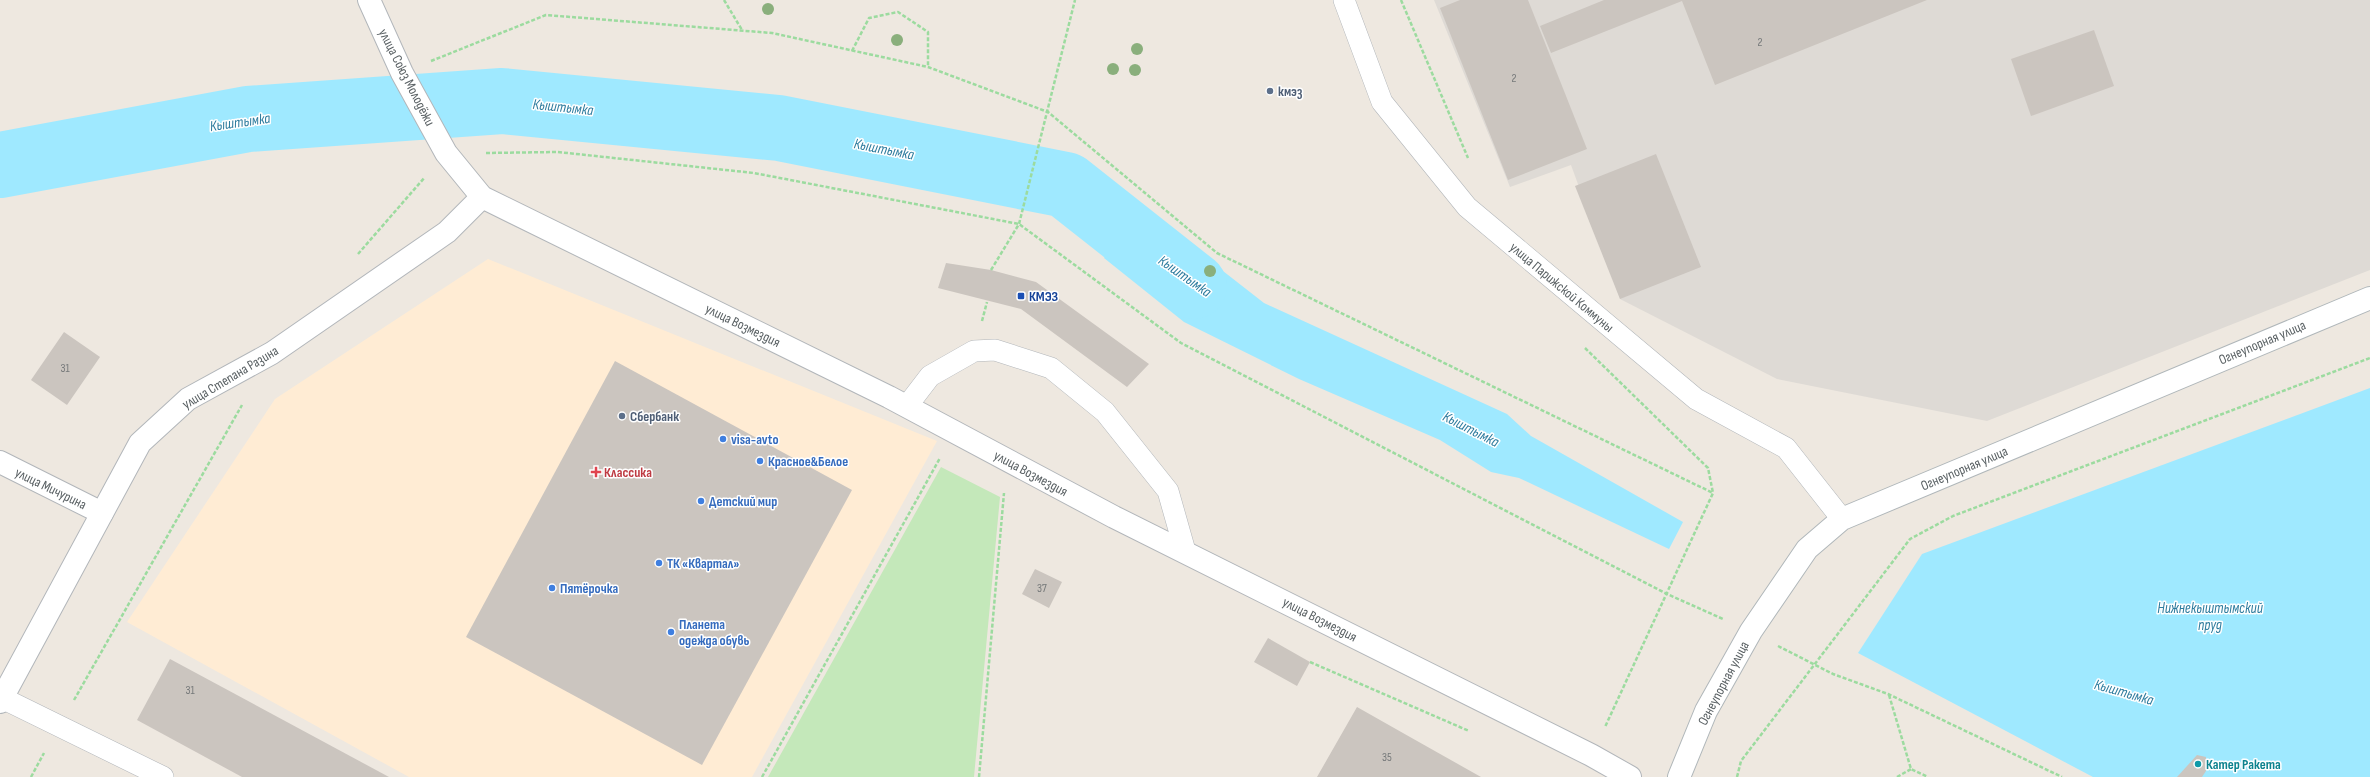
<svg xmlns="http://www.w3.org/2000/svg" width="2370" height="777" font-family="'Sofia Sans Condensed',sans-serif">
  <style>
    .commercial { fill: #ffecd4 }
    .industrial { fill: #dedad5 }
    .green { fill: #c4e8ba }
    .water { fill: #9fe9ff }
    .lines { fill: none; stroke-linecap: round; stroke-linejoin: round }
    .river { stroke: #9fe9ff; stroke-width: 66 }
    .building { fill: #cbc5bf }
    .lane-casing { stroke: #b2b6ba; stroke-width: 22 }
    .street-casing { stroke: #b2b6ba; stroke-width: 24 }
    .secondary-casing { stroke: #b0b7ba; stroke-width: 24 }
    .path { stroke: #9cdb9f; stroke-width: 2.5; stroke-dasharray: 4 2; stroke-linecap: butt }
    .lane { stroke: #fff; stroke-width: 21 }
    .street { stroke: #fff; stroke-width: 22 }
    .secondary { stroke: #fff; stroke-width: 22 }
    .tree { fill: #8aaf7c }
    .service-dot { fill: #5c6f8a; stroke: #fff; stroke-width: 1.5 }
    .transit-dot { fill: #1a4fb4; stroke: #fff; stroke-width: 1.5 }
    .shop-dot { fill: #3f7fe0; stroke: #fff; stroke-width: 1.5 }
    .health-dot { fill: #e0444e; stroke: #fff; stroke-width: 1.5 }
    .culture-dot { fill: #0f9aa8; stroke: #fff; stroke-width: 1.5 }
    .labels { text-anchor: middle; stroke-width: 3; stroke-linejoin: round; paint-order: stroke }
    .number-label { font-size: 12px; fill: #76797a }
    .street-label { font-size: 14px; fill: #596063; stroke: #fff }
    .service-label { font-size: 14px; font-weight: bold; fill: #4e5e75; stroke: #fff; text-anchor: start }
    .transit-label { font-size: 14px; font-weight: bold; fill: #164399; stroke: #fff; text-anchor: start }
    .shop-label { font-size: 14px; font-weight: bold; fill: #366cbe; stroke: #fff; text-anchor: start }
    .health-label { font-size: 14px; font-weight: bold; fill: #be3a42; stroke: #fff; text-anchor: start }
    .culture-label { font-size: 14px; font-weight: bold; fill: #0d838f; stroke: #fff; text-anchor: start }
    .water-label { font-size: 15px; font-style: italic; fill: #2e7c9e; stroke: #fff }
  </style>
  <rect width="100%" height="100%" fill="#eee8e0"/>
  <path class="commercial" d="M488,259L937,441L752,777H409L127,622L275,399Z"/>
  <path class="industrial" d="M1434,0H2370V270L1987,421L1777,379L1620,299L1571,165L1510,187Z"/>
  <path class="green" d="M941,467L1000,497L974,777H768Z"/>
  <g class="water">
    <path d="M1136,210L1164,225L1264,303L1507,414L1531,436L1683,522L1669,549L1519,478L1491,472L1440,440L1299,379L1184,322L1104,258Z"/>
    <path d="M2370,388V777H2093L1858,653L1922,554Z"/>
  </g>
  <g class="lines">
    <path class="river" d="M0,165L248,119L502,101L779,128L1066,185L1194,286"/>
  </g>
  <g class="building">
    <path d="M1460,0H1528L1587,149L1508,180L1440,8Z"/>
    <path d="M1604,0H1927L1715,85L1682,1L1551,53L1540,26Z"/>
    <path d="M2094,30L2114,86L2031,116L2011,59Z"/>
    <path d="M1656,154L1701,267L1620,299L1575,186Z"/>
    <path d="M946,263L991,270L1036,282L1149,364L1127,387L1021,309L938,288Z"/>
    <path d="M64,332L100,357L67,405L31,380Z"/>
    <path d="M615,361L852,490L702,765L466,637Z"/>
    <path d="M1035,569L1062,582L1049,608L1022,594Z"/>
    <path d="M1268,638L1310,662L1297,686L1254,662Z"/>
    <path d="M170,659L389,777H242L137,720Z"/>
    <path d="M1357,707L1410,737L1481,777H1317Z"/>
    <path d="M2197,755L2206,757V771L2202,777H2177Z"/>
  </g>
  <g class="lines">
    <g class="lane-casing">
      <g id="lane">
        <path d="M1344,0L1382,102L1467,207L1696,399L1786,448L1842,519"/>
        <path d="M907,406L930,376L974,351L995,350L1051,368L1105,412L1168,491L1185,551"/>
        <path d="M2,698L163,777"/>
      </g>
    </g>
    <g class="street-casing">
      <g id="street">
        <path d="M369,0L402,73L446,153L482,197L889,397L1114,517L1591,755L1630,777"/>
        <path d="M0,462L102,513"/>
        <path d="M0,702L140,443L188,399L272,353L447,232L482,197"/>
      </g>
    </g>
    <g class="secondary-casing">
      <path id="secondary" d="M1679,777L1706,711L1751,631L1807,549L1842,519L2370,298"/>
    </g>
    <g class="path">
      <path d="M724,0L742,30"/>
      <path d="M1401,0L1468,158"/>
      <path d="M852,51L869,18L898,12L928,32V67"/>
      <path d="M431,61L546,15L772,33L928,67L1048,112L1217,253L1713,493"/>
      <path d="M486,153L558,152L754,173L1019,224L1181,343L1667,594L1723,619"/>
      <path d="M358,254L425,177"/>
      <path d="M991,270L1019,224L1075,0"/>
      <path d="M982,321L987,302"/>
      <path d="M1585,348L1708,468L1713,493L1605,727"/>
      <path d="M1778,646L1833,674L1888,694L2062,777"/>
      <path d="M1310,662L1469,731"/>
      <path d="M1889,695L1911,769L1928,777"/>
      <path d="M74,700L242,405"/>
      <path d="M31,777L44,753"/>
      <path d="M762,777L940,458"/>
      <path d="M979,777L1004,493"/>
      <path d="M1737,777L1741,761L1910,539L1953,516L2370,358"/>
      <path d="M1897,777L1911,769"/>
    </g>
    <use href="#lane" class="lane"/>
    <use href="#street" class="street"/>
    <use href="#secondary" class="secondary"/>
  </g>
  <g class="tree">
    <circle cx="768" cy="9" r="6"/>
    <circle cx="897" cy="40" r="6"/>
    <circle cx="1137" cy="49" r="6"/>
    <circle cx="1113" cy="69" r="6"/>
    <circle cx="1135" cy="70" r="6"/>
    <circle cx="1210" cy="271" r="6"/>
  </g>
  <g class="service-dot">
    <circle cx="1270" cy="91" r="4"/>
    <circle cx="622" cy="416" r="4"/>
  </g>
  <rect class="transit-dot" x="1017" y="292" width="8" height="8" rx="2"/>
  <g class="shop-dot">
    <circle cx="723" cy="439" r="4"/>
    <circle cx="760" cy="461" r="4"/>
    <circle cx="701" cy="501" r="4"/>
    <circle cx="659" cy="563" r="4"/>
    <circle cx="552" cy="588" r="4"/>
    <circle cx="671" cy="632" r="4"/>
  </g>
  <path class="health-dot" d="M594 466h4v4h4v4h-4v4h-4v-4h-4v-4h4z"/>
  <circle class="culture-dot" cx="2198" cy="764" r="4"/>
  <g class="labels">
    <g class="number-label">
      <text x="1760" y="46">2</text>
      <text x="1514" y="82">2</text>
      <text x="65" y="372">31</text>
      <text x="1042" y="592">37</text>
      <text x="190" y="694">31</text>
      <text x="1387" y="761">35</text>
    </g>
    <g class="street-label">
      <text transform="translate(407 77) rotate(63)" y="5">улица Союз Молодёжи</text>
      <text transform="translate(1562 287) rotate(40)" y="5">улица Парижской Коммуны</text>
      <text transform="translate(743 325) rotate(26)" y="5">улица Возмездия</text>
      <text transform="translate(2262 342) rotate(-23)" y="5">Огнеупорная улица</text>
      <text transform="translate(230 377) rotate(-31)" y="5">улица Степана Разина</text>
      <text transform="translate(1964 468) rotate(-23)" y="5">Огнеупорная улица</text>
      <text transform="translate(1031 473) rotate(28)" y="5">улица Возмездия</text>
      <text transform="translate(51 488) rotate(26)" y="5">улица Мичурина</text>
      <text transform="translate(1320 619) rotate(27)" y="5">улица Возмездия</text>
      <text transform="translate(1723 683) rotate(-62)" y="5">Огнеупорная улица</text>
    </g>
    <g class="service-label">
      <text x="1278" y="96">кмэз</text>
      <text x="630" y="421">Сбербанк</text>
    </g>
    <g class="transit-label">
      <text x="1029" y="301">КМЭЗ</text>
    </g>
    <g class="shop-label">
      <text x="731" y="444">visa-avto</text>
      <text x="768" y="466">Красное&amp;Белое</text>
      <text x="709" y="506">Детский мир</text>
      <text x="667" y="568">ТК «Квартал»</text>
      <text x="560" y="593">Пятёрочка</text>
      <text x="679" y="629">Планета<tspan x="679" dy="16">одежда обувь</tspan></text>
    </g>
    <g class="health-label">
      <text x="604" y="477">Классика</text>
    </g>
    <g class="culture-label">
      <text x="2206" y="769">Катер Ракета</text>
    </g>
    <g class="water-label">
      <text transform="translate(563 107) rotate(6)" y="5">Кыштымка</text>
      <text transform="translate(240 122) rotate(-8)" y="5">Кыштымка</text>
      <text transform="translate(884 149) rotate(11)" y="5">Кыштымка</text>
      <text transform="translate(1185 276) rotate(35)" y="5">Кыштымка</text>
      <text transform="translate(1471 429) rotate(27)" y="5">Кыштымка</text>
      <text x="2210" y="613">Нижнекыштымский<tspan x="2210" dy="17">пруд</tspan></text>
      <text transform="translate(2124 692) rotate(16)" y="5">Кыштымка</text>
    </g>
  </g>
</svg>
